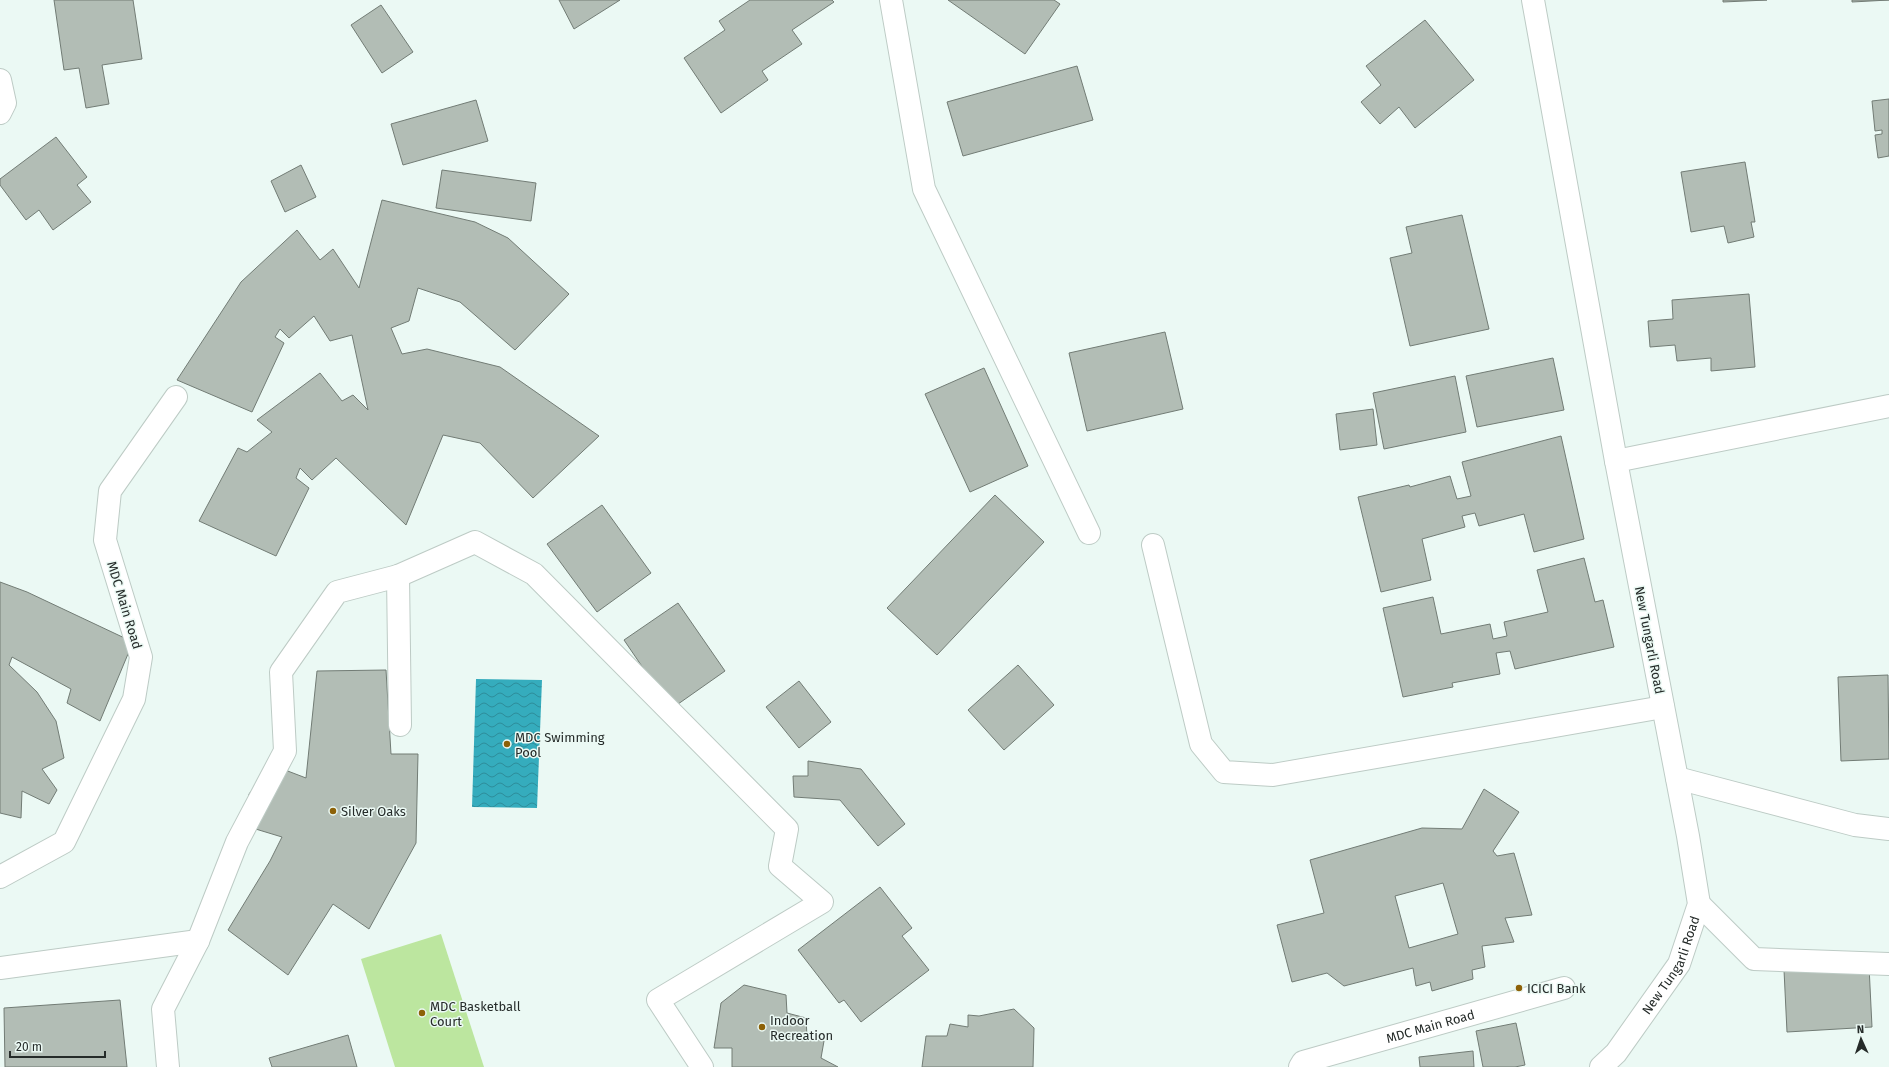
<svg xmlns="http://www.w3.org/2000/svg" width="1889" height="1067" font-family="'Fira Sans',sans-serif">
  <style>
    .grass { fill: #bce69f }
    .water { fill: url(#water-waves) }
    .building { fill: #b2bdb5; stroke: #727c75; fill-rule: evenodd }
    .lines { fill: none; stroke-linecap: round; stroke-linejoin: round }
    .minor-casing { stroke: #bdcbc5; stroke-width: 24 }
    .minor { stroke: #fff; stroke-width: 22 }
    .poi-dot { fill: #8d6107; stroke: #ebf9f4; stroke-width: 1.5 }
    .labels { text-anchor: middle; stroke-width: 3; stroke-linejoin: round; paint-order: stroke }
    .street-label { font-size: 13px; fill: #252b29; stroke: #ebf9f4 }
    .poi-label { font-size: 13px; fill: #252b29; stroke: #ebf9f4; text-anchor: start }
  </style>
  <defs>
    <pattern id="water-waves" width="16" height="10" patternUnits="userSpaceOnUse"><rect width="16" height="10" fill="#35acbd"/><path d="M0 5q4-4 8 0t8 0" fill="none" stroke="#2d8c9a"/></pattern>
  </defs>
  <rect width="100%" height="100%" fill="#ebf9f4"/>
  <path class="grass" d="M441,934L484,1067H395L361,959Z"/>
  <path class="water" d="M476,679L542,680L537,808L472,807Z"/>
  <g class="building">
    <path d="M54,0H133L142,59L102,65L109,104L86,108L79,68L64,70Z"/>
    <path d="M559,0H620L574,29Z"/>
    <path d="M750,0H832L834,2L792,30L802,44L762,71L768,80L721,113L684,58L725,30L719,21Z"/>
    <path d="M948,0H1054L1060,4L1025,54Z"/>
    <path d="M1723,0H1767L1723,2Z"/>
    <path d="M1852,0H1889L1852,2Z"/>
    <path d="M381,5L413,52L382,73L351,25Z"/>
    <path d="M1425,20L1474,80L1415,128L1399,107L1380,124L1361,102L1381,85L1366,66Z"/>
    <path d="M1077,66L1093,120L963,156L947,102Z"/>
    <path d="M1889,99V156L1878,158L1875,135L1882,134V130L1875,131L1872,101Z"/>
    <path d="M476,100L488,141L403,165L391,124Z"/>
    <path d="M56,137L87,177L77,185L91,202L53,230L39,210L26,220L0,185V179Z"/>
    <path d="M1745,162L1755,222H1751L1754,237L1728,243L1724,226L1691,232L1681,172Z"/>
    <path d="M301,165L316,197L285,212L271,181Z"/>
    <path d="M442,170L536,183L531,221L436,208Z"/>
    <path d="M382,200L475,222L508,238L569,294L515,350L460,302L418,288L409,321L391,328L402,354L427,349L500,367L599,436L533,498L480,443L443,435L406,525L336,458L312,480L300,468L296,478L309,488L276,556L199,521L238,448L247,452L272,432L257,420L320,373L342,401L353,395L368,410L352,335L330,341L314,316L289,338L280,329L275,337L284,343L252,412L177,380L241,282L297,230L320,260L333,249L359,288Z"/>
    <path d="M1462,215L1489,329L1410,346L1390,258L1412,253L1406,227Z"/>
    <path d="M1749,294L1755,367L1711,371V358L1677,361L1675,345L1650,347L1648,321L1673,319L1672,300Z"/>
    <path d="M1165,332L1183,409L1087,431L1069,353Z"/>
    <path d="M1553,358L1564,410L1477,427L1466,376Z"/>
    <path d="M984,368L1028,466L970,492L925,394Z"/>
    <path d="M1455,376L1466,432L1384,449L1373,393Z"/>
    <path d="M1373,409L1377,445L1340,450L1336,414Z"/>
    <path d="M1561,436L1584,539L1534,552L1524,514L1479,526L1475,513L1462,516L1465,527L1422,539L1431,580L1381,592L1358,497L1409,485L1410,487L1450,476L1457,499L1471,496L1462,462Z"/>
    <path d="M995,495L1044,542L937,655L887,608Z"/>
    <path d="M602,505L651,573L597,612L547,544Z"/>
    <path d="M1584,558L1595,602L1603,600L1614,647L1515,669L1510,651L1496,653L1500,674L1452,683L1453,687L1403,697L1383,608L1433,597L1441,634L1490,624L1493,639L1507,636L1504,622L1548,612L1537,570Z"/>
    <path d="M0,582L27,592L133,642L100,721L67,703L71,689L12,657L9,665L37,692L56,721L64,758L42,769L57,790L49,804L22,791L21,818L0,813Z"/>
    <path d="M678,603L725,671L671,709L624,640Z"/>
    <path d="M1018,665L1054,705L1004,750L968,710Z"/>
    <path d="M386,670L391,754H418L416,843L369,929L333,904L288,975L228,930L270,861L282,837L249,827V794L272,765L306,778L317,671Z"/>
    <path d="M1888,675L1889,759L1841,761L1838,677Z"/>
    <path d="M799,681L831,722L799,748L766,707Z"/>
    <path d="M808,761L861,769L905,824L878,846L840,800L794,797L793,776H808Z"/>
    <path d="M1484,789L1519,812L1493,851L1497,856L1514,853L1532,915L1505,918L1514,942L1482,946L1485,967L1472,970L1473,979L1432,991L1430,982L1416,986L1413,968L1344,986L1327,973L1292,982L1277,925L1324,913L1310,860L1422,828L1462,829ZM1443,883L1458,934L1409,948L1395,896Z"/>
    <path d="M880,887L912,928L902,936L929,970L861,1022L844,1000L839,1003L798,950Z"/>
    <path d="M1869,966L1872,1027L1787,1032L1784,970Z"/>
    <path d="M744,985L786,995L787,1013L806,1018L807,1037L824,1041L821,1058L838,1067H732V1048H714L721,1003Z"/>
    <path d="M120,1000L127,1067H5L4,1008Z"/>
    <path d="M1014,1009L1034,1028L1033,1067H922L926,1036H947L950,1024L968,1027V1015L979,1016Z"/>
    <path d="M1516,1023L1525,1065L1515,1067H1483L1476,1031Z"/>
    <path d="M348,1035L357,1067H272L269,1058Z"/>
    <path d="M1473,1051L1474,1067H1420L1419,1057Z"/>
  </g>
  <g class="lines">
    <g class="minor-casing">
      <g id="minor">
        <path d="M891,0L924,189L1089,533"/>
        <path d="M1533,0L1616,461"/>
        <path d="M0,80L5,103L0,113"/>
        <path d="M1153,545L1201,744L1224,772L1273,775L1663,707"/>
        <path d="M398,576L400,725"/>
        <path d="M1677,778L1855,825L1889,829"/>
        <path d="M0,877L64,842L134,699L141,657L105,540L110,491L176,397"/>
        <path d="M1699,904L1754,959L1889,964"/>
        <path d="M0,968L198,941"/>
        <path d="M168,1067L163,1009L198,941L237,842L285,751L281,672L337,592L398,576L475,542L534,574L787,829L780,866L822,902L658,1000L702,1067"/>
        <path id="s1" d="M1300,1067L1303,1062L1564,988"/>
        <path id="s2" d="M1601,1067L1616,1053L1679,964L1699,904L1688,836L1616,461L1889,406"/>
      </g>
    </g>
    <use href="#minor" class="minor"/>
  </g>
  <g class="poi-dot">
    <circle cx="507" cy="744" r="4"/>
    <circle cx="333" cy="811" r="4"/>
    <circle cx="1519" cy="988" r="4"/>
    <circle cx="422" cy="1013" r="4"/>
    <circle cx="762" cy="1027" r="4"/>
  </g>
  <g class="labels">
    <g class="street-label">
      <text transform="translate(125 605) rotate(73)" y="5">MDC Main Road</text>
      <text transform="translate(1650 640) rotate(79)" y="5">New Tungarli Road</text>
      <text dy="5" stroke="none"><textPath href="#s2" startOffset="125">New Tungarli Road</textPath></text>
      <text dy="5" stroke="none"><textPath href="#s1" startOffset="138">MDC Main Road</textPath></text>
    </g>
    <g class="poi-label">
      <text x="515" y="742">MDC Swimming<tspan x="515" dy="15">Pool</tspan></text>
      <text x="341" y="816">Silver Oaks</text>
      <text x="1527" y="993">ICICI Bank</text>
      <text x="430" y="1011">MDC Basketball<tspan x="430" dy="15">Court</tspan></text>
      <text x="770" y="1025">Indoor<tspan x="770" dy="15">Recreation</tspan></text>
    </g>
  </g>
  <g transform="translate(1861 1039) rotate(357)" stroke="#ebf9f4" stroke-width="3" paint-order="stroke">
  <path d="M0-3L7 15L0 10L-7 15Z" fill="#252b29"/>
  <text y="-6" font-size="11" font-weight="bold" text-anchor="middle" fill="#252b29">N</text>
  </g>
  <path d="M10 1051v6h95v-6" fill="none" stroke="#252b29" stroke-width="2"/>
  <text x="16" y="1051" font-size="12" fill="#252b29" stroke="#ebf9f4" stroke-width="3" paint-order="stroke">20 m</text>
</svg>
